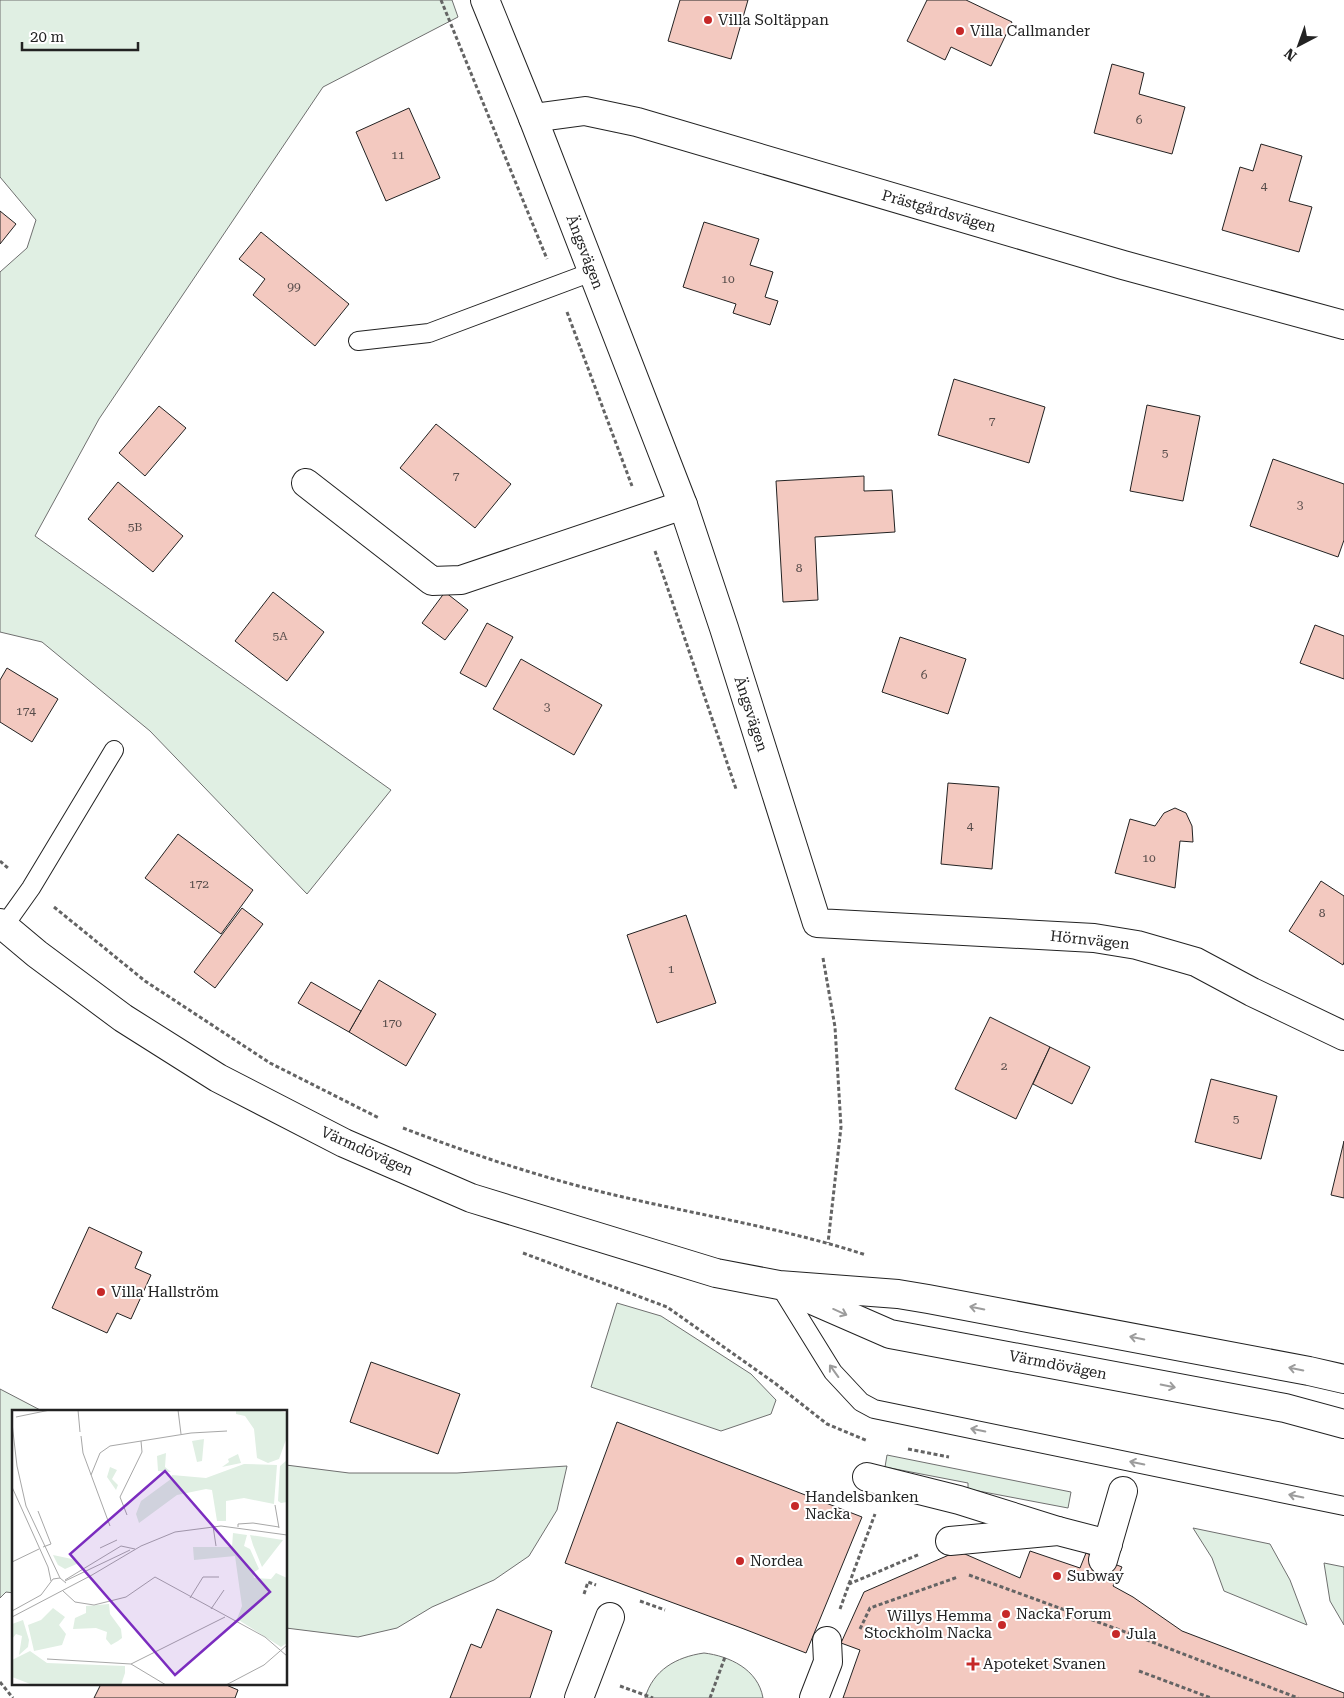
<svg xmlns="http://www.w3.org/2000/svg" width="1344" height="1698" font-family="'Roboto Serif',serif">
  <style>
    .green { fill: #e0efe3; stroke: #6f6f6f }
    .building { fill: #f3c9c0; stroke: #222 }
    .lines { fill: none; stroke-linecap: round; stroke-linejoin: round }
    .lane-casing { stroke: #222; stroke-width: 20 }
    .street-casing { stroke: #222; stroke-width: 30 }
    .secondary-casing { stroke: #222; stroke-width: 30 }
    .path { stroke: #646464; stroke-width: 3; stroke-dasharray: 4 2.5; stroke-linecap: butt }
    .lane { stroke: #fff; stroke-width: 18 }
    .street { stroke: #fff; stroke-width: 28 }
    .secondary { stroke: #fff; stroke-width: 28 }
    .oneway { stroke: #9c9c9c }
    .poi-dot { fill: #c62828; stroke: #fff; stroke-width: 2 }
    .labels { text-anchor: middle; stroke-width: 4; stroke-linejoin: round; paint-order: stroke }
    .number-label { font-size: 12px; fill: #564c4a }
    .poi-label { font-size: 15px; fill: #222; stroke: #fff; text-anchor: start }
    .street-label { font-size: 15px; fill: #222; stroke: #fff }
    .inset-road { fill: none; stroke: #a7a7a7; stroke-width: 1 }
    .view { fill: #7b2cbf; fill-opacity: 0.15; stroke: #7b2cbf; stroke-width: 2.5 }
    .inset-edge { fill: none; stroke: #222; stroke-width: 2.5 }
  </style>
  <rect width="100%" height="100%" fill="#fff"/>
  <g class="green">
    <path d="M0,0H452L458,17L323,87L99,419L35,536L391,790L307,894L150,731L42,642L0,632V272L27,248L36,220L0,177Z"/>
    <path d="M617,1303L661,1316L751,1374L776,1400L771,1414L721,1431L591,1387Z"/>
    <path d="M0,1389L44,1412H14V1593L6,1592L0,1598Z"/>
    <path d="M887,1455L1071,1492L1068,1508L968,1489V1483L885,1467Z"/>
    <path d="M286,1465L349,1473H457L567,1466L557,1510L529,1556L494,1580L432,1607L397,1628L358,1637L286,1628Z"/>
    <path d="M1193,1528L1270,1544L1290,1580L1307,1625L1224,1591L1212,1558Z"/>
    <path d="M1324,1563L1344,1567V1625L1330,1601Z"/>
    <path d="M704,1653C729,1656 758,1669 763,1698H645C653,1670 676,1657 704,1653Z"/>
  </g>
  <g class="building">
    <path d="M680,0H748L731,59L668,41Z"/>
    <path d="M927,0H966L1012,22L991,66L951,47L945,60L907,41Z"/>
    <path d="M1112,64L1144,73L1139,94L1185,107L1172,154L1094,133Z"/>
    <path d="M409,108L440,178L386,201L356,132Z"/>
    <path d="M1261,144L1302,156L1289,201L1312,207L1299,252L1222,230L1240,167L1253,171Z"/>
    <path d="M0,211L16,224L0,244Z"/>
    <path d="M704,222L759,239L750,265L773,272L765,297L778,301L770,325L733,313L736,304L683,287Z"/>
    <path d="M261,232L349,304L315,346L253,295L265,279L239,259Z"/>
    <path d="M954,379L1045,407L1029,463L938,435Z"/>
    <path d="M1147,405L1200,416L1183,501L1130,491Z"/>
    <path d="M159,406L186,428L145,476L119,453Z"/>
    <path d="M436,424L511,484L475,528L400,468Z"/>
    <path d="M1273,459L1344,484V540L1338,557L1250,526Z"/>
    <path d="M864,476V491L892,490L895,532L815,537L818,600L783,602L776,481Z"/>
    <path d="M118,482L183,536L153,572L88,519Z"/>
    <path d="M273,592L324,632L287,681L235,641Z"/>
    <path d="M445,592L468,610L445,640L422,623Z"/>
    <path d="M487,623L513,637L486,687L460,673Z"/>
    <path d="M1315,625L1344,636V679L1300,663Z"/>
    <path d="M900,637L966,659L948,714L882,692Z"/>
    <path d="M521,659L602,705L574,755L493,709Z"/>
    <path d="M7,668L58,699L32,742L0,722V680Z"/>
    <path d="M948,783L999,787L992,869L941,864Z"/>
    <path d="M1175,808L1186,813L1192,826L1193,842L1180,841L1175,888L1115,873L1130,819L1155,826L1164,813Z"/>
    <path d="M178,834L253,890L221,934L145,878Z"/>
    <path d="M1321,881L1344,896V962L1343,965L1289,931Z"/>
    <path d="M242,908L263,924L215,988L194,972Z"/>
    <path d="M686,915L716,1003L657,1023L627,935Z"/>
    <path d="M379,980L436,1014L406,1066L349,1032Z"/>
    <path d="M311,982L361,1011L349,1032L298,1003Z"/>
    <path d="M990,1017L1050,1047L1016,1119L955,1089Z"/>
    <path d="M1050,1047L1090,1067L1072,1104L1033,1084Z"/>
    <path d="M1211,1079L1277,1096L1261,1159L1195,1142Z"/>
    <path d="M1344,1141V1198L1331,1195Z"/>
    <path d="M89,1227L142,1252L135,1268L151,1275L131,1319L117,1313L107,1333L52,1308Z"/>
    <path d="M371,1362L460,1394L438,1454L350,1422Z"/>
    <path d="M617,1422L862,1517L806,1653L744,1629L565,1563Z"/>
    <path d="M958,1551L1020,1578L1030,1551L1080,1568L1086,1553L1122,1567L1113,1586L1133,1597L1182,1631L1344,1693V1698H843L860,1650L841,1643L864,1592Z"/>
    <path d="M497,1609L552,1631L530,1698H450L471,1644L481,1648Z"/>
    <path d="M101,1684H224L238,1690L235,1698H94Z"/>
  </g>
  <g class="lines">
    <g class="lane-casing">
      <g id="lane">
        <path d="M358,341L429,333L592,272"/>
        <path d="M4,926L31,888L114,750"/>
        <path d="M781,1288L833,1372L861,1402L874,1409L1344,1506"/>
      </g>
    </g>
    <g class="street-casing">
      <g id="street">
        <path d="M485,0L533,118L683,505L724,628L817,923L1094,938L1137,945L1196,962L1252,992L1344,1036"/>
        <path d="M533,118L585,111L637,122L1123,265L1344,325"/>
        <path d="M306,483L432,581L461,580L683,505"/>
        <path d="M867,1477L959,1500L1058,1531"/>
        <path d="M950,1541L1058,1531L1108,1544"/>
        <path d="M1103,1560L1123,1491"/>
        <path d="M579,1698L610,1617"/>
        <path d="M814,1698L828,1662L827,1641"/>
      </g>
    </g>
    <g class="secondary-casing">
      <g id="secondary">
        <path d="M0,923L37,954L123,1018L218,1078L344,1143L471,1198L716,1273L779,1285L898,1294L928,1299L1309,1371L1344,1379"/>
        <path d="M796,1293L890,1334L1285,1408L1344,1424"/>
      </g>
    </g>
    <g class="path">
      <path d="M441,0L547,259"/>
      <path d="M567,312L632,486"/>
      <path d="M655,551L736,789"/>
      <path d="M0,861L9,869"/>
      <path d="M54,907L145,981L270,1063L379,1118"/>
      <path d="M823,958L835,1027L841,1127L828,1243"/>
      <path d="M403,1128C474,1155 548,1180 623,1197C704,1216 787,1229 866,1255"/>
      <path d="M523,1253L667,1307L776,1384L827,1424L868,1441"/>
      <path d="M908,1449L949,1457"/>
      <path d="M969,1575L1139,1637L1298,1698"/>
      <path d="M849,1584L875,1514"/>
      <path d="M584,1594L588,1582L596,1585"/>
      <path d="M640,1601L665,1610"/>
      <path d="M840,1609L849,1584L920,1554"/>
      <path d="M860,1629L870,1608L958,1577"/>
      <path d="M1139,1671L1211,1698"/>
      <path d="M0,1682L13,1698"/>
      <path d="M620,1686L653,1698"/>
      <path d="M710,1698L725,1657"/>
    </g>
    <use href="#lane" class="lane"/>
    <use href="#street" class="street"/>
    <use href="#secondary" class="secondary"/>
  </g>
  <defs><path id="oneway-shaft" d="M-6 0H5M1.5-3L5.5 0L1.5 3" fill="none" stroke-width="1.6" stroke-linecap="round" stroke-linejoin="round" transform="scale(1.25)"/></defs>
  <g class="oneway">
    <use href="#oneway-shaft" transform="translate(977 1308) rotate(-169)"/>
    <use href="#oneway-shaft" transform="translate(840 1312) rotate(24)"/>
    <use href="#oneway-shaft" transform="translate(1137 1338) rotate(-169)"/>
    <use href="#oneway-shaft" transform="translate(1296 1369) rotate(-169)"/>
    <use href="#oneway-shaft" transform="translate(834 1371) rotate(-126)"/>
    <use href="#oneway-shaft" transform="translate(1168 1386) rotate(11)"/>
    <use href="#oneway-shaft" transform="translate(978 1430) rotate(-168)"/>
    <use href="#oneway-shaft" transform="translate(1137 1463) rotate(-168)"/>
    <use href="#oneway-shaft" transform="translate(1296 1496) rotate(-168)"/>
  </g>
  <g class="poi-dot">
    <circle cx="708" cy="20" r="5"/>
    <circle cx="960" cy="31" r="5"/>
    <circle cx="101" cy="1292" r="5"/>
    <circle cx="795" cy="1506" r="5"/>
    <circle cx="740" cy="1561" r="5"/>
    <circle cx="1057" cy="1576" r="5"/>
    <circle cx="1006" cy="1614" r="5"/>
    <circle cx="1002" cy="1625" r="5"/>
    <circle cx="1116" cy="1634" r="5"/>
    <path d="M970.5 1656.5h5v5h5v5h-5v5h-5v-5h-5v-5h5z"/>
  </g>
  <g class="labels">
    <g class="number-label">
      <text x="1139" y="124">6</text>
      <text x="398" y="159">11</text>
      <text x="1264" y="190">4</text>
      <text x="728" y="283">10</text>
      <text x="294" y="291">99</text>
      <text x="992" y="425">7</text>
      <text x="1165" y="457">5</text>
      <text x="456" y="480">7</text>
      <text x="1300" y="509">3</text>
      <text x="135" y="531">5B</text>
      <text x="799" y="572">8</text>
      <text x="280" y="640">5A</text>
      <text x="924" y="679">6</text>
      <text x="547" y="711">3</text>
      <text x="26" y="715">174</text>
      <text x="970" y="830">4</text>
      <text x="1149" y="862">10</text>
      <text x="199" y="888">172</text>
      <text x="1322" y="917">8</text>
      <text x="671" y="973">1</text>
      <text x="392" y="1027">170</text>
      <text x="1004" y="1070">2</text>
      <text x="1236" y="1123">5</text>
    </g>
    <g class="poi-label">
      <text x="718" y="25">Villa Soltäppan</text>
      <text x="970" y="36">Villa Callmander</text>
      <text x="111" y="1297">Villa Hallström</text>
      <text x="805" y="1502">Handelsbanken<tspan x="805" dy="17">Nacka</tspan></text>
      <text x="750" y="1566">Nordea</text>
      <text x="1067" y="1581">Subway</text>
      <text x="1016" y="1619">Nacka Forum</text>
      <text x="992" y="1621" text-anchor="end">Willys Hemma<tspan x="992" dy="17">Stockholm Nacka</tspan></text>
      <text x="1126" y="1639">Jula</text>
      <text x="983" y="1669">Apoteket Svanen</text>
    </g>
    <g class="street-label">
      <text transform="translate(939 211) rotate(16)" y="5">Prästgårdsvägen</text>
      <text transform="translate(585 252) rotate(69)" y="5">Ängsvägen</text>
      <text transform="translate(751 714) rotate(72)" y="5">Ängsvägen</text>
      <text transform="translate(1090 940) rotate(6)" y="5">Hörnvägen</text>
      <text transform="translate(367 1151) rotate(24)" y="5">Värmdövägen</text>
      <text transform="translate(1058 1365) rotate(11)" y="5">Värmdövägen</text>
    </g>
  </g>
  <g transform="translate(12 1410)">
    <rect width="275" height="275" fill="#fff"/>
    <path d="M224,0H265L275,3V27L267,49L256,53L245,48L242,19L233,6L224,4ZM192,29L190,51L185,52L180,31ZM154,43L153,57L159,62L146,61L145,46ZM226,44L229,53L210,57L217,52L216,49ZM275,50V92L269,93L266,91L268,56ZM232,54L265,55L262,94L232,88L214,91V111H205L200,80L194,79L165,85L127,113L124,104L129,91L159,69L160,65L194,68ZM98,57L105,60L100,69L106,75L104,80L95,67ZM221,123L235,125L232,136L238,139L247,159L241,163L242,168L259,169L264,163L275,168V233L269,237L225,209L230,196L223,146L182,150L181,137H220ZM238,125L271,130L250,157L241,135ZM41,145L60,149L67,153L53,159L46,155ZM97,194L98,204L109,219L110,228L106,231L99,235L94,229L95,222L84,218L61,219L63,208L74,203V196ZM41,198L53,207L47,215L54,224L50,235L22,241L16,215L29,210ZM11,210L17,230L16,237L7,245L10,226L4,224L0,229V214ZM18,241L35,253L113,256V263L109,275H21L0,267V250Z" fill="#e0efe3"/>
    <path class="inset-road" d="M66,0L68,22M166,0L169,24M4,7L38,0M0,13L5,56L14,96L48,168M69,26L71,43L98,116M79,65L88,43L98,36L179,23L215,21M0,77L36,157L39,171M263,95L267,118M26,101L39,134L31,137M115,105L108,87L130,42L129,31M201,116L204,136M226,117V114L241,113L267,117M88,138L105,130M0,152L27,139M53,170L109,136L123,139M53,171L118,140M51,181L63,192L82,195L114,187L143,167L253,227L275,246M178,188L191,167H207M199,199L212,180M0,201L29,185L41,169L48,168L54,173M0,207L80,165L129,136L163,122L209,116L275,125M35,249L119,254L154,275M119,254L213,207M214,275L252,255L275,235"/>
    <path class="view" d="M153,61L258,182L163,265L58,144Z"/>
    <rect width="275" height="275" class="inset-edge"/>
  </g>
  <g transform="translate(1299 45) rotate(221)" stroke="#ffffff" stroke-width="4" paint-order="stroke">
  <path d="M0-4L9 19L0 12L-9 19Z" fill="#222222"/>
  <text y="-8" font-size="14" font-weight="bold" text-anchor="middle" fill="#222222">N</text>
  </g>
  <path d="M22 42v8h116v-8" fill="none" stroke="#222222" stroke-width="2.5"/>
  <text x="30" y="42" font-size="15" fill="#222222" stroke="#ffffff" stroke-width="4" paint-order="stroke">20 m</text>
</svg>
